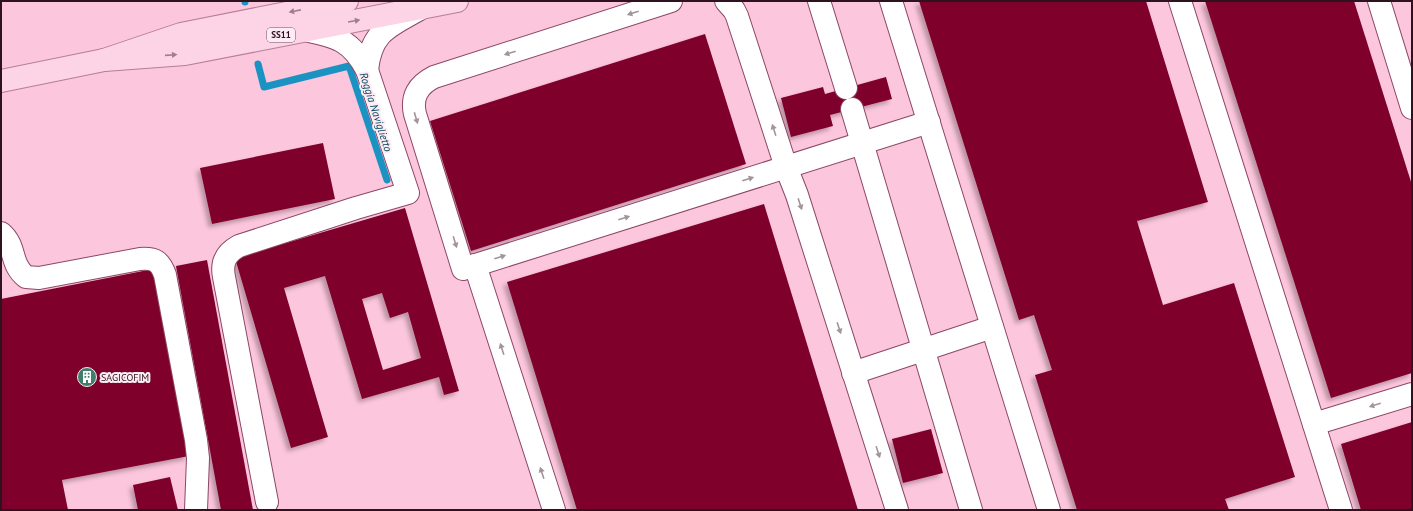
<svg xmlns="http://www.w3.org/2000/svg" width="1413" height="511" font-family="'PT Sans',sans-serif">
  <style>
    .built { fill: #fcc6dc }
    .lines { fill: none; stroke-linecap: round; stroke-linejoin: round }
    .stream { stroke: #1a93c3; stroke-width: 7 }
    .building { fill: #7f012c; fill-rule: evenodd; filter: url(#shadow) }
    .minor-casing { stroke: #8c4767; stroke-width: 24 }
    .major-casing { stroke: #b47e95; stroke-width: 24 }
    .minor { stroke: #fff; stroke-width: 22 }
    .major { stroke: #fdd4e5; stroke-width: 22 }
    .oneway { fill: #a07d8c }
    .oneway2 { fill: #a1949b }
    .labels { text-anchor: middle; stroke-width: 4; stroke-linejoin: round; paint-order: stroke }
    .shield { fill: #fdecf3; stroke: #6d535f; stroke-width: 1 }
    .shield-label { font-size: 9px; font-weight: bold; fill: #2f1220 }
    .poi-label { font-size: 10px; fill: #2f1220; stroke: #fdecf3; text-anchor: start }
    .water-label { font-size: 11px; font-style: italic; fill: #01435c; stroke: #fdecf3 }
  </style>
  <defs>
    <filter id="shadow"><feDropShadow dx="-3.5" dy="3.5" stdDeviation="2" flood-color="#0004"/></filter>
  </defs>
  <rect width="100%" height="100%" fill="#fbdae7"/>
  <rect class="built" x="1" y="1" width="1411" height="509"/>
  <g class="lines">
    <g class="stream">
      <path d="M245,1V2"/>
      <path d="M258,64L264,87L349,66L387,180"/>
    </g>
  </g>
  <g class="building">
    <path d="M919,1H1146L1208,202L1137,221L1163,305L1234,283L1295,477L1225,499L1229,510H1077L1035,375L1052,370L1034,315L1019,320Z"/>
    <path d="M1205,1H1354L1412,185V373L1331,398Z"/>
    <path d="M705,34L746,164L471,251L430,121Z"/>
    <path d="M886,77L892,99L830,115L833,126L791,137L781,98L823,87L825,94Z"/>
    <path d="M323,143L335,199L212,224L200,168Z"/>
    <path d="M764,204L858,510H577L507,282Z"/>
    <path d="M405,208L459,391L444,395L439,377L362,399L325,276L284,288L328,437L291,448L235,258ZM382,293L390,318L408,312L421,358L383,370L362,299Z"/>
    <path d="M207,260L253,510H221L176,266Z"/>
    <path d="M153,269L189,456L62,480L68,510H1V299Z"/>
    <path d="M1412,422V510H1361L1341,444Z"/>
    <path d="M931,429L943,473L903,483L892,439Z"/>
    <path d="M170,477L178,510H138L133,485Z"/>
  </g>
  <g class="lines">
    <g class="minor-casing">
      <g id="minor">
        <path d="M671,1L434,77C418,85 411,97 415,114L463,269L929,122"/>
        <path d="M726,1L734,10L737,16L786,167L797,195L897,510"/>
        <path d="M819,1L846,88"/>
        <path d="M891,1L1049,510"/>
        <path d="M1180,1L1341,510"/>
        <path d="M1379,1L1412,108"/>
        <path d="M367,70C371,32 388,27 418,10"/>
        <path d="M852,109L971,510"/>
        <path d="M1,233C17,247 9,263 26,277L39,278L140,259C155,258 160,261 165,275L196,440L198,458L196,510"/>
        <path d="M475,265L554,510"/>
        <path d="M853,373L992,327"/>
        <path d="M1314,424L1412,394"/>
        <path d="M267,502L224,277C221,262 226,253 239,246L356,208L408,193L367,70C351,40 337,37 305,30"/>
      </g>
    </g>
    <g class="major-casing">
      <g id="major">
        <path d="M104,60L185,54L457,1"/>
        <path d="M1,81L104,60L181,34L347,1"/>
      </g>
    </g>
    <use href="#minor" class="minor"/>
    <use href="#major" class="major"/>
  </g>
  <defs><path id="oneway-solid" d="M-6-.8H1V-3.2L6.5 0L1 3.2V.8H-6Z"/></defs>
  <g class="oneway">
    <use href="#oneway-solid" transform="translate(295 11) rotate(169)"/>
    <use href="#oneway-solid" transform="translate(354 21) rotate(-10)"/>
    <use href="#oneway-solid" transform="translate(171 55) rotate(-4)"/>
  </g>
  <g class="oneway2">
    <use href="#oneway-solid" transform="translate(633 13) rotate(162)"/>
    <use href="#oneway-solid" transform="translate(510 53) rotate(162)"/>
    <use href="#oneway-solid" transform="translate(416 118) rotate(74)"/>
    <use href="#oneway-solid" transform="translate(774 130) rotate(-108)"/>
    <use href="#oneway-solid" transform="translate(748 179) rotate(-18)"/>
    <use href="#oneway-solid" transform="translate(800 204) rotate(72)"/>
    <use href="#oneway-solid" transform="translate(624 218) rotate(-18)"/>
    <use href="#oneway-solid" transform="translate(455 242) rotate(73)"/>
    <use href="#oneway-solid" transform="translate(500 257) rotate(-18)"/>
    <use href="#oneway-solid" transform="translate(839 328) rotate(72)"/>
    <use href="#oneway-solid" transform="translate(502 349) rotate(-108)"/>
    <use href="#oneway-solid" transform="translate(1375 405) rotate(163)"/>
    <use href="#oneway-solid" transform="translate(878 452) rotate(72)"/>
    <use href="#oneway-solid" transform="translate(542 473) rotate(-108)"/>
  </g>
  <defs>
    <g id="building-disc" transform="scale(1)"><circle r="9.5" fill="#3f7e6b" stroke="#fdecf3"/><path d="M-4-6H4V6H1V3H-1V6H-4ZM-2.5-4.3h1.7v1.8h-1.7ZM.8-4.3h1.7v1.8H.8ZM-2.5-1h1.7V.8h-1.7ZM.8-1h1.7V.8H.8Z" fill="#fff"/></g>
  </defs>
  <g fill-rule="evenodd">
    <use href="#building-disc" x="87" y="377"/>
  </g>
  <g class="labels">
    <rect class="shield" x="267" y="28" width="28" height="14" rx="3"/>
    <g class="shield-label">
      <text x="281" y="38">SS11</text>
    </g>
    <g class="poi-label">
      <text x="101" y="381">SAGICOFIM</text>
    </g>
    <g class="water-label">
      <text transform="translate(376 112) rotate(72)" y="4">Roggia Naviglietto</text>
    </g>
  </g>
  <rect width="1413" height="511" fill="none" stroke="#2f1220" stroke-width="4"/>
</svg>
